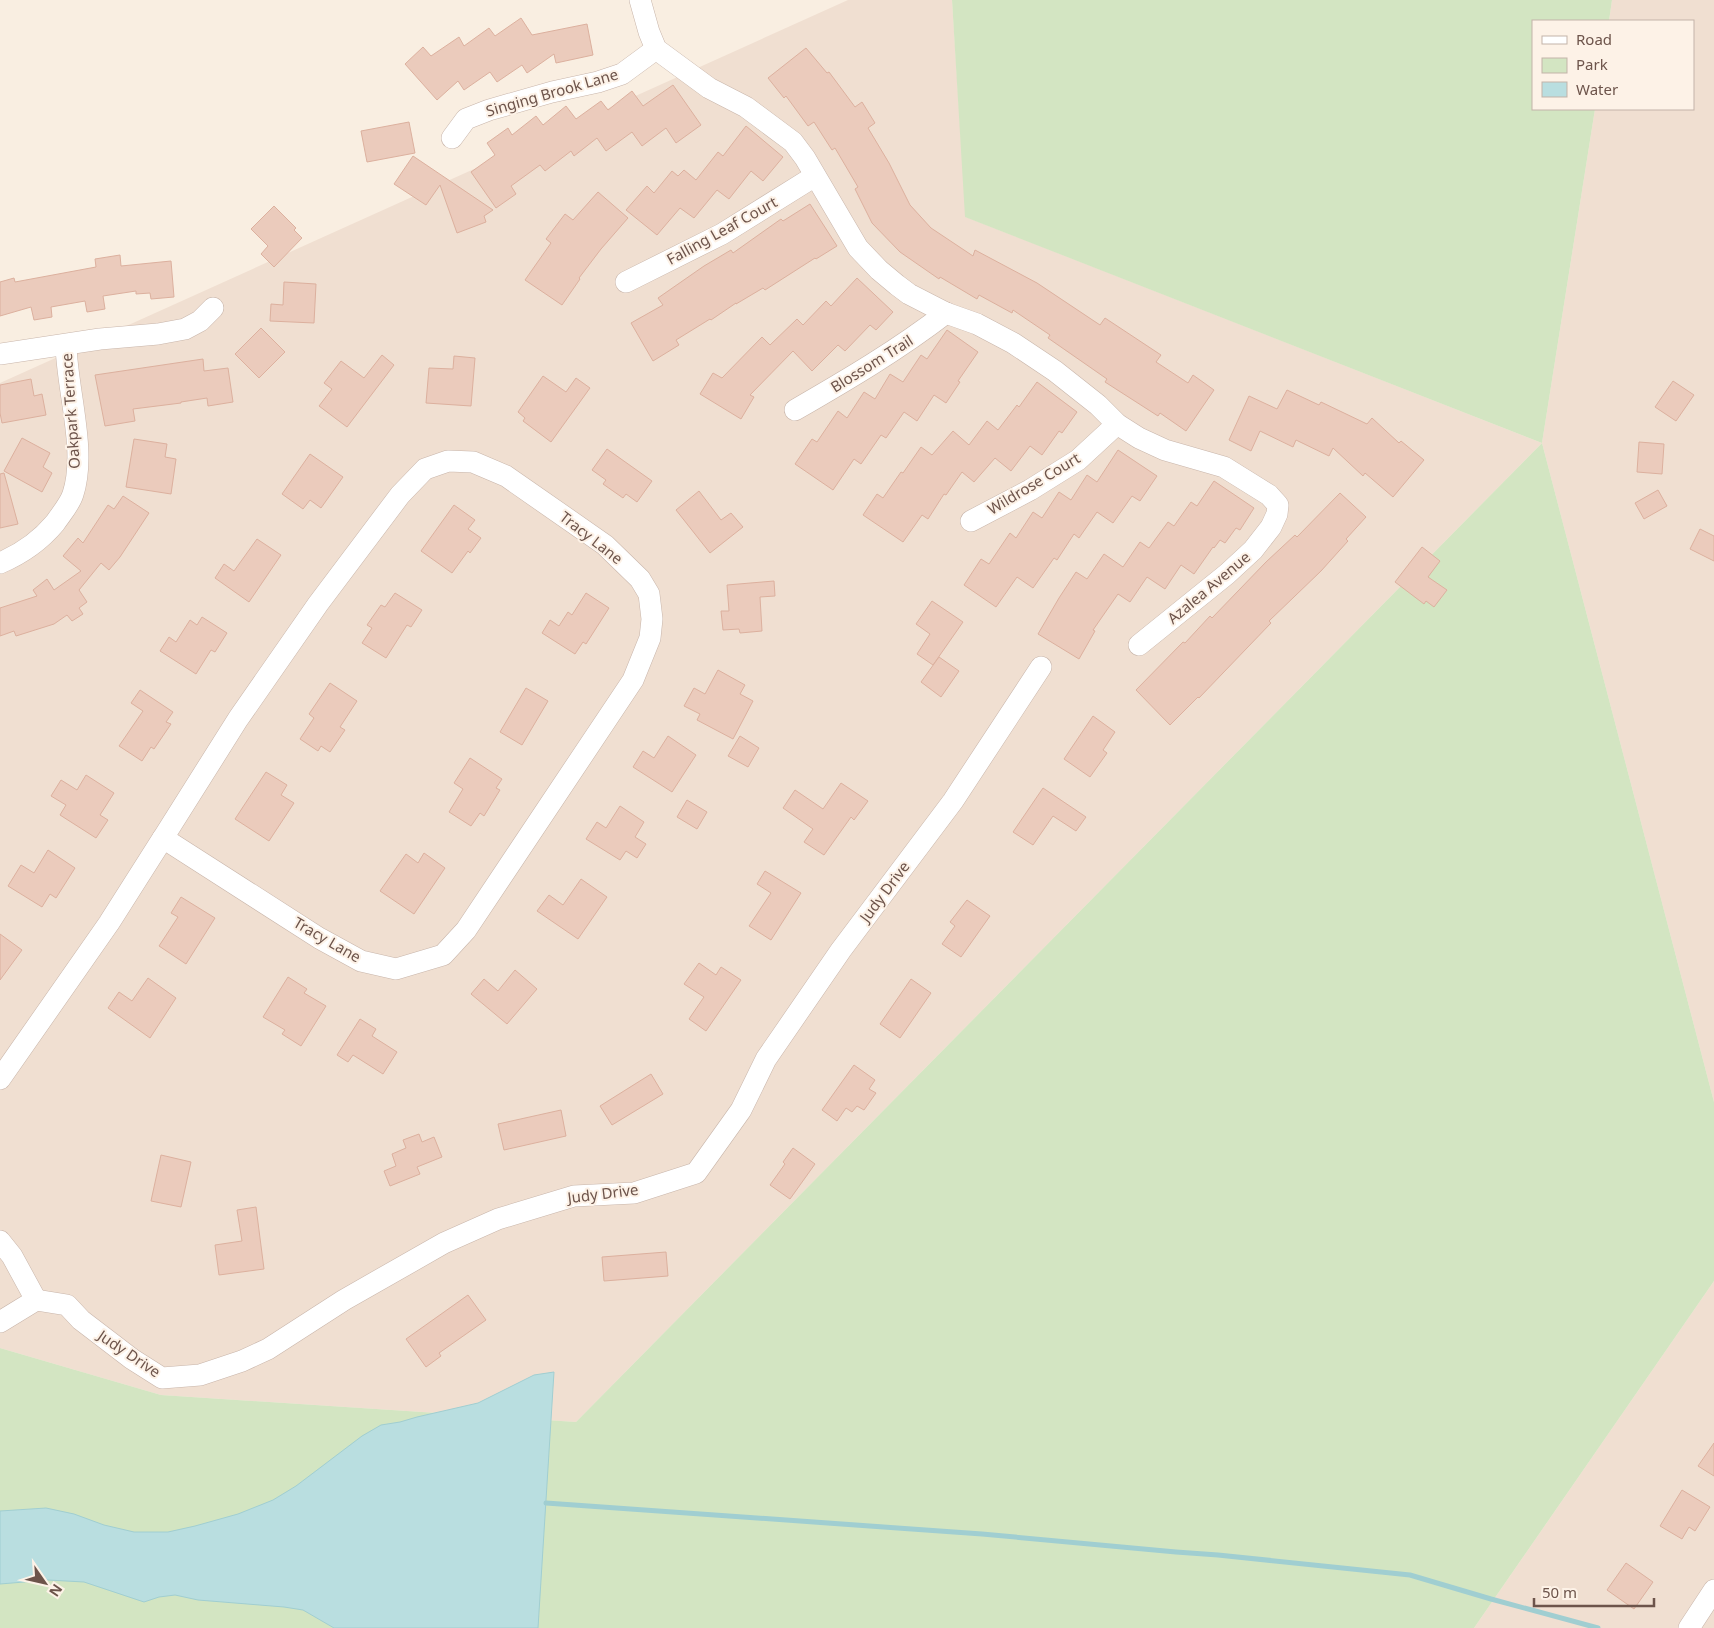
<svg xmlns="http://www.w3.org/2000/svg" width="1714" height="1628" font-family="'Noto Sans',sans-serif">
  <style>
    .residential { fill: #f0dfd1 }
    .green { fill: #d3e5c2 }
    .water { fill: #b9dee0; stroke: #a0ced1 }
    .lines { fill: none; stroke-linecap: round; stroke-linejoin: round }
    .stream { stroke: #a0ced1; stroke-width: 5 }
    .building { fill: #ebcbbc; stroke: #dcb09e }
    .minor-casing { stroke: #c8b5aa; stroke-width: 22 }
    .minor { stroke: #fff; stroke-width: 21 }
    .labels { text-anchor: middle; stroke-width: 4; stroke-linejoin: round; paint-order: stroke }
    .street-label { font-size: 15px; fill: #6d544b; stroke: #fdf2e7 }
  </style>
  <rect width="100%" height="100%" fill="#f9eee1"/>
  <g class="residential">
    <path d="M848,0H952L966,217L1542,443L1595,109H1693V21H1609L1612,0H1714V1102L1542,443L576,1422L161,1395L0,1348V383Z"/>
    <path d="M1714,1281V1628H1474Z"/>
  </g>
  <path class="green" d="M952,0H1612L1609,21H1533V109H1595L1542,443L1714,1102V1281L1474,1628H0V1348L161,1395L576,1422L1542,443L965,217Z"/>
  <path class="water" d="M554,1372L538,1628H334L303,1610L284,1607L198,1600L175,1595L159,1597L144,1602L84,1582L48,1580L0,1584V1511L46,1508L74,1514L104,1525L134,1532H168L195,1526L238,1514L273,1500L296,1486L362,1436L381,1425L400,1422L417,1417L478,1403L534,1375Z"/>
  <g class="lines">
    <path class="stream" d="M546,1503L982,1534L1176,1552L1218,1555L1410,1575L1491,1599L1598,1628"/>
  </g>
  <g class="building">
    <path d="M521,18L532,35L587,24L593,55L556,63L554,54L527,73L522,65L497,82L490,72L464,90L458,81L437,100L405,64L423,47L431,56L459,37L464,46L489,28L495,36Z"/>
    <path d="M806,48L827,73L829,72L855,107L862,102L875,123L868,128L889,163L910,205L931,228L973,256L975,250L1037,283L1100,325L1105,318L1161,355L1156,362L1188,383L1193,375L1214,390L1186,431L1160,413L1158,416L1105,382L1107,379L1048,338L1050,335L1013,310L1012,313L979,295L977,299L940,277L939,279L900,252L872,223L855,189L858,187L835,148L832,150L814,122L808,126L786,96L784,98L768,78Z"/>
    <path d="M673,85L701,125L676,143L666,128L642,146L632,132L606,151L597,138L574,156L571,151L545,171L540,165L511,186L516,194L496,208L471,172L495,155L487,143L508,128L512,135L536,116L543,125L566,106L576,119L601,101L608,110L632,91L643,106Z"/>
    <path d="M409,122L415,153L367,162L361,131Z"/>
    <path d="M746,126L783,157L763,181L751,171L729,199L717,190L694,218L680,208L657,235L626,210L647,186L654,193L672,171L678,176L684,170L696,180L718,152L723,156Z"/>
    <path d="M413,156L493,210L484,216L486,222L457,233L440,185L426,205L394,184Z"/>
    <path d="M598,192L628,218L601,249L579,278L580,279L562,305L525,280L551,243L546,239L565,214L573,220Z"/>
    <path d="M810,204L837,246L816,259L815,258L765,290L763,288L736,304V303L711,320L710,319L676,340L679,345L653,361L631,323L663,305L658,298L704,266L731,250L733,253L781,219L783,221Z"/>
    <path d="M274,206L296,228L294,230L302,238L274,267L261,254L268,246L251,229Z"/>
    <path d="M120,255L121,266L171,261L174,297L151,299L150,293L136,294V291L103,296L105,309L87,312L85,301L51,307L52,317L34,320L31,307L0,316V282L14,278L15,282L96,267L95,259Z"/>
    <path d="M857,278L893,312L876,330L870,325L845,351L838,345L812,371L793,351L750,395L754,397L741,419L700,394L713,373L722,378L762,337L770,345L797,319L803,325L826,301L831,306Z"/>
    <path d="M284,282L316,284L314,323L270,321L271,304L283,305Z"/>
    <path d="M261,328L285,352L259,378L235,354Z"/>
    <path d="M947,330L978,352L958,381L960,382L946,403L934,395L917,421L904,412L886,438L881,435L861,464L854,459L833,490L795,464L812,439L817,442L838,411L847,418L864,392L875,399L890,374L903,382L921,355L927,359Z"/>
    <path d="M382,355L394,365L347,427L319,406L332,389L324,383L341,361L364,378Z"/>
    <path d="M454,356L475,358L471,406L426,403L429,368L453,369Z"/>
    <path d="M203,359L204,371L228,368L233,402L208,406L207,398L181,402V403L133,409L135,421L105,426L95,375Z"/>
    <path d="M543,376L566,392L576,378L590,388L551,442L523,421L525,418L518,412Z"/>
    <path d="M31,379L34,396L42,394L46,415L2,423L0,413V385Z"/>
    <path d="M1673,381L1694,395L1676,421L1655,407Z"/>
    <path d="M1037,382L1077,412L1062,433L1059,431L1042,455L1030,446L1011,471L995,458L974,482L962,472L946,495L944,494L928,519L922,515L903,542L863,515L877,494L883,498L901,472L903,473L921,447L932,455L953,431L969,445L987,421L998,430L1017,405L1019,407Z"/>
    <path d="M1287,390L1319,405L1321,402L1367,424L1372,418L1399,443L1401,441L1424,460L1393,497L1365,473L1363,476L1333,448L1329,456L1296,440L1293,447L1260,431L1251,451L1229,440L1249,396L1277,409Z"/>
    <path d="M22,438L50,453L43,467L52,473L42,492L4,471Z"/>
    <path d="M134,439L167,444L165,457L176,459L171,494L126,487Z"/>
    <path d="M1639,442L1664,444L1662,474L1637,472Z"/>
    <path d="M607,449L652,481L637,502L626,494L623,498L603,484L606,480L592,470Z"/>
    <path d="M1118,450L1157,476L1140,501L1132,496L1113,523L1097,512L1079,538L1074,534L1057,560L1054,558L1033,588L1017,577L996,607L964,585L981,559L989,564L1010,533L1016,538L1033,512L1042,518L1059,492L1071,500L1087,475L1097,482Z"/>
    <path d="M310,454L343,477L321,508L310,500L303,509L282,494Z"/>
    <path d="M4,473L18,524L0,528V474Z"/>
    <path d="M1214,481L1254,508L1240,530L1236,528L1225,543L1220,540L1214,548L1213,547L1194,574L1181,565L1165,589L1147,577L1130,602L1118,594L1093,630L1095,631L1079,659L1038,634L1059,598L1076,572L1087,579L1104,554L1123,567L1140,542L1149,548L1168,522L1174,526L1191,502L1197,506Z"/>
    <path d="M1658,490L1667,506L1644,519L1635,503Z"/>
    <path d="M699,491L721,520L731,513L743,527L710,553L676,510Z"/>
    <path d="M1340,493L1366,517L1346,539L1348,541L1321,571L1269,621L1271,623L1199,698L1198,697L1170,725L1136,690L1183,642L1185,643L1210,616L1212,618L1266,562L1295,535L1297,537Z"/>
    <path d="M123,496L149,513L120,557L109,570L101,563L79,590L87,602L79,608L83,614L72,621L67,615L54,624L16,636L14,631L0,636V608L37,596L33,590L47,579L54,590L81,571L63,556L78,538L83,543L108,505L114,509Z"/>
    <path d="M454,505L475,520L468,529L481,538L470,553L468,551L452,573L421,551Z"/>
    <path d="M1700,529L1714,536V561L1690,549Z"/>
    <path d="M257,539L281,555L249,602L215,578L224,564L234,571Z"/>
    <path d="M1422,547L1440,561L1428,577L1447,590L1434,607L1426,601L1424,604L1395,582Z"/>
    <path d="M774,581L775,596L760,597L762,631L740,633L739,629L723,630L721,611H729L727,585Z"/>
    <path d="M395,593L422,610L411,627L407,625L386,658L362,643L372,628L367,625L381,605L385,607Z"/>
    <path d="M586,593L609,608L586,644L583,642L575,654L542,633L550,620L559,626L568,612L572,615Z"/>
    <path d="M932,601L963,622L933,665L917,654L930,634L916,624Z"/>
    <path d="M202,617L227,633L215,652L211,650L196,674L160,651L169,637L176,642L190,620L197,625Z"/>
    <path d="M939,657L959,671L941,697L921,682Z"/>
    <path d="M718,670L745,685L740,694L753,701L733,739L697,720L700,714L684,706L694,688L705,694Z"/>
    <path d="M330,683L357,701L340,727L345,730L330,752L321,746L318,751L300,739L314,718L309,714Z"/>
    <path d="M526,688L548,701L522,745L500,732Z"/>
    <path d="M140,690L173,712L166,722L171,724L154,749L151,747L142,761L119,746L143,711L131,703Z"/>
    <path d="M1093,716L1115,732L1103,750L1107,753L1090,777L1064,759Z"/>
    <path d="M668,736L696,755L672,792L633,767L643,751L654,758Z"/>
    <path d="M740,736L759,748L748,767L728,756Z"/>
    <path d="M470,758L502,779L496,788L500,790L484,816L480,813L471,826L449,812L463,789L454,783Z"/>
    <path d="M266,772L287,785L281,795L294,803L269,841L235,819Z"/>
    <path d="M86,775L114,793L100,815L108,820L96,838L60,815L66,805L51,796L61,780L77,790Z"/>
    <path d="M841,783L868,801L854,820L851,817L824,855L804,842L813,829L783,808L795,790L823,809Z"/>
    <path d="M1043,788L1086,817L1076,831L1053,816L1033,845L1013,832Z"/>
    <path d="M687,800L707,812L697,829L677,817Z"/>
    <path d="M620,806L644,822L635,837L646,844L637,858L626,851L620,860L586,839L597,822L606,828Z"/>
    <path d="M48,850L75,868L56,898L50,894L42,907L8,886L21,865L34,873Z"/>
    <path d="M424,853L445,868L414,914L380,891L406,854L418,863Z"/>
    <path d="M765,871L801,893L771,940L749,926L771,893L757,884Z"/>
    <path d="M581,879L607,897L578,939L537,911L549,895L563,905Z"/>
    <path d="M181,897L215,918L186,964L159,946L178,917L171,913Z"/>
    <path d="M967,900L990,916L961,957L942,944L955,926L950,922Z"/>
    <path d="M0,934L22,950L0,980Z"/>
    <path d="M699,963L716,975L721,967L741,980L706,1031L689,1019L704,997L684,984Z"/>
    <path d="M515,970L537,989L507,1024L471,994L484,979L498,991Z"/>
    <path d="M288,977L307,989L304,993L326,1006L301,1046L282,1034L285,1030L263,1017Z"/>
    <path d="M148,978L176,998L150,1038L108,1008L119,992L132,1001Z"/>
    <path d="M911,979L931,993L900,1038L880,1024Z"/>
    <path d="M360,1019L376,1029L372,1036L397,1052L383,1074L353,1055L348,1062L337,1055Z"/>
    <path d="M854,1065L875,1080L869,1089L876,1093L864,1110L857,1106L852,1112L846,1108L837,1121L822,1110Z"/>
    <path d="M651,1074L663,1094L612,1125L600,1106Z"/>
    <path d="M561,1110L566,1136L504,1150L498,1124Z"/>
    <path d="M419,1134L422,1142L434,1137L442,1157L417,1167L420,1174L390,1186L384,1171L396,1166L392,1154L406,1148L403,1140Z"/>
    <path d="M793,1148L815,1164L790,1199L770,1185L785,1164L783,1162Z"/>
    <path d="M161,1155L191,1162L181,1207L151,1201Z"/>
    <path d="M256,1207L264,1269L219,1275L215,1245L242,1241L237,1210Z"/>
    <path d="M666,1252L668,1276L604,1281L602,1257Z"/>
    <path d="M468,1295L486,1320L439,1353L441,1356L426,1367L406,1339Z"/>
    <path d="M1714,1443V1476L1698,1466Z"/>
    <path d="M1682,1490L1710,1507L1695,1531L1689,1527L1682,1539L1660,1526Z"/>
    <path d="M1626,1563L1653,1582L1634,1609L1607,1590Z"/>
  </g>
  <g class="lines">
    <g class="minor-casing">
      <g id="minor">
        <path d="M640,0L649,32L656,49L709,88L746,107L793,142L805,158L858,248L879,270L897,285L909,294L946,313L977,324L1013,343L1055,371L1098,405L1117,424L1139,438L1165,450L1224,467L1269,495L1278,505L1277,514L1271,527L1253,550L1227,574L1139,645"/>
        <path d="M452,138L466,119L489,110L552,92L598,82L622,74L656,49"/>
        <path d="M626,282L722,234L815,176"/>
        <path d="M0,354L100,339L158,334L185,329L200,321L213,308"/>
        <path d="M795,410C847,380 898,350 946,313"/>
        <path d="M448,461L473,462L506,476L605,545L640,579L649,594L652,619L650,638L633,680L466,930L443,955L396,969L361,961L319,938L163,838L238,719L318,604L400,495L425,469Z"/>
        <path d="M971,521L1030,490L1078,460L1117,424"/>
        <path d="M0,563C21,554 40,541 55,523C61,514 70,504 73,494C87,451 67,390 66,345"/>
        <path d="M0,1079L109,923L163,838"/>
        <path d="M0,1241L12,1256L36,1300"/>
        <path d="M0,1322L36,1300L67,1305L81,1320L132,1359L162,1378L200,1375L242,1361L268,1349L344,1300L444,1243L498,1219L574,1196L634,1193L696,1173L741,1110L766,1059L841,950L953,801L1041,667"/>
        <path d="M1689,1628L1714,1590"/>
      </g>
    </g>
    <use href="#minor" class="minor"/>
  </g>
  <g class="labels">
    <g class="street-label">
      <text transform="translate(552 93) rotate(-16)" y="5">Singing Brook Lane</text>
      <text transform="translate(722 231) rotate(-29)" y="5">Falling Leaf Court</text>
      <text transform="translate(872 364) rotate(-32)" y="5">Blossom Trail</text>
      <text transform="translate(71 411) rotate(-94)" y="5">Oakpark Terrace</text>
      <text transform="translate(1034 484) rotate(-31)" y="5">Wildrose Court</text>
      <text transform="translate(591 538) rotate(38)" y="5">Tracy Lane</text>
      <text transform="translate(1209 588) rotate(-40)" y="5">Azalea Avenue</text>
      <text transform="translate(885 892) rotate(-53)" y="5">Judy Drive</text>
      <text transform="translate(327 940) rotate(30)" y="5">Tracy Lane</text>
      <text transform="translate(603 1194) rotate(-7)" y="5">Judy Drive</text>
      <text transform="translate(129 1354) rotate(34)" y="5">Judy Drive</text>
    </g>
  </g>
  <rect x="1532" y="20" width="162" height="90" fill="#fdf2e7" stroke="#c3b3a9"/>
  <rect x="1542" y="36" width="25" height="8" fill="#ffffff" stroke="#c3b3a9"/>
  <text x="1576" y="45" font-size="15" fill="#6d544b">Road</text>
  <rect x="1542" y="58" width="25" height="15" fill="#d3e5c2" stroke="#c3b3a9"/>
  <text x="1576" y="70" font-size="15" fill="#6d544b">Park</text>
  <rect x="1542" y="82" width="25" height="15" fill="#b9dee0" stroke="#c3b3a9"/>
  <text x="1576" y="95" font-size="15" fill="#6d544b">Water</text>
  <g transform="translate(45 1583) rotate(124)" stroke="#fdf2e7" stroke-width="4" paint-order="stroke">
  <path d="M0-4L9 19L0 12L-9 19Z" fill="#6d544b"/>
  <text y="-8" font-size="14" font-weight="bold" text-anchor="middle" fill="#6d544b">N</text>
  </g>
  <path d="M1534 1598v8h120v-8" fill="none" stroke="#6d544b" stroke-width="2.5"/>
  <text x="1542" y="1598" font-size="15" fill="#6d544b" stroke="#fdf2e7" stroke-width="4" paint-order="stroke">50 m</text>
</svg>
